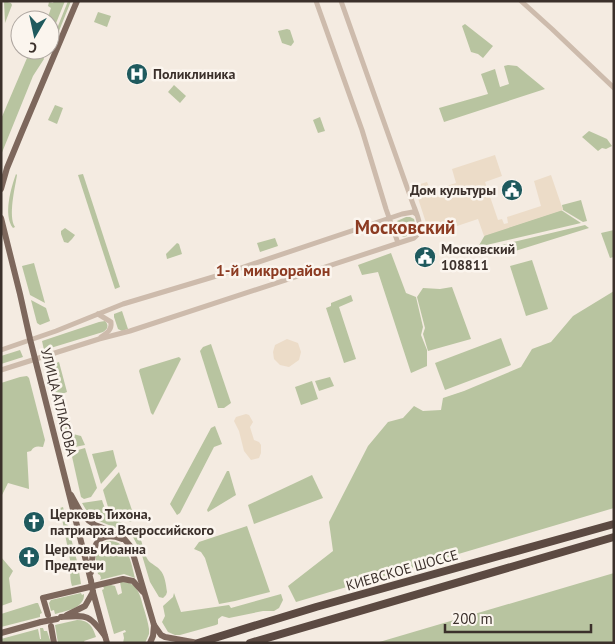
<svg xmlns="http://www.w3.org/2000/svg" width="615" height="644" font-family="'PT Sans',sans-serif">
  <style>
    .green { fill: #b8c4a0 }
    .plaza { fill: #ecdcc8 }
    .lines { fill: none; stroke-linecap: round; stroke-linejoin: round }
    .minor { stroke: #cdbbac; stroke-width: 5 }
    .major { stroke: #7d675c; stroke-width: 6 }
    .highway { stroke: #5c4a42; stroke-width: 8 }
    .major-bridge { stroke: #7d675c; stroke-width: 6 }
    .labels { text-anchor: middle; stroke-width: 5; stroke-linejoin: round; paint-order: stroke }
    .poi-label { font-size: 14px; font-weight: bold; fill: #3b302b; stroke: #fbf5ee; text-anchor: start }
    .street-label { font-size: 14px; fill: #3b302b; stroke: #fbf5ee }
    .quarter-label { font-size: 16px; font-weight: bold; fill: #8c3b22; stroke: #fbf5ee }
    .district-label { font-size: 19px; font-weight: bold; fill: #8c3b22; stroke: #fbf5ee }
  </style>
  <rect width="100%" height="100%" fill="#f4ebe1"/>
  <g class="green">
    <path d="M4,1L11,3L12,5L5,23Z"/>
    <path d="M54,1H65L50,38V20H47L51,8L48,6L49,2L53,3Z"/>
    <path d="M68,1H71L51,51L47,52L48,50H50V46Z"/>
    <path d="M98,12L111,16L107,27L94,22Z"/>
    <path d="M465,24L493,46L483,58L478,54L471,52L462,26Z"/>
    <path d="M287,29L290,30L294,42L291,46L282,43L278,31Z"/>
    <path d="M30,51L43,56L44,59L33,76L1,155V119Z"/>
    <path d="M508,65L517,66L545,89L444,122L439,108L488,94L481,74L495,69L500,87L509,84L504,66Z"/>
    <path d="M174,85L186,96L180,103L168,92Z"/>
    <path d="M55,105L63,108L57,124L48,120Z"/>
    <path d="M320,117L325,131L318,133L313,120Z"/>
    <path d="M589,131L607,139L612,146L606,149L602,148L598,151L582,137Z"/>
    <path d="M16,174L17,175C15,188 8,216 15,227L13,228C3,215 11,188 16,174Z"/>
    <path d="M83,174L120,287L115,289L78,175Z"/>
    <path d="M581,200L587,221L583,222L563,210L562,205Z"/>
    <path d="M561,210L581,223L478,247L485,235Z"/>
    <path d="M406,217H410L414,219L416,227L415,234L403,237L400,235L396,224L397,221Z"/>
    <path d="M585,225L589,228L502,255L488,251L477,254L476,251Z"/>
    <path d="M65,228L75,235L72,239L68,243L64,242L61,234V231Z"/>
    <path d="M614,230V257L610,258L601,233Z"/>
    <path d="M275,238L278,246L260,252L257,243Z"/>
    <path d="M177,243L179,244L182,254L167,259L166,254Z"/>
    <path d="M391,253L406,293L416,297L423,327L421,335L427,350V366L411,373L378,272L362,275L358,265Z"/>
    <path d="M532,260L548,309L526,316L510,266Z"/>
    <path d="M34,263L45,303L30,295L22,266Z"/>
    <path d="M452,287L471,339L428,351L423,334L425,328L417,297L423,288L440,289Z"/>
    <path d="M614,291V508L296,602L288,586L333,551L329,522L368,446L388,422L403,418L414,406L423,411L441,410L443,398L464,391L521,367L532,349L551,342L573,316Z"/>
    <path d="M351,295L353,301L339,307L356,359L344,363L326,308L331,306V303Z"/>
    <path d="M31,300L46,308L50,321L40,325L37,323Z"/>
    <path d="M122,311L128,329L122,331L118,329L114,317V314Z"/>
    <path d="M105,321C109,325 108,329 103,332L44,350L42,341L99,322Z"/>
    <path d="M501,338L511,365L445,390L435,363Z"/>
    <path d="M211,344L231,403L224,408H218L200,351L203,347Z"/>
    <path d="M20,350L23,357L1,364V356Z"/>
    <path d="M179,357L181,359L153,415L151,413L139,371L140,369Z"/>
    <path d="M59,362L67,392L62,394L73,434L81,436L85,445L70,448L59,404L55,398L47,371C48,364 53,364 59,362Z"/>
    <path d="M27,376L29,378L45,440L43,447C37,446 34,446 31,451L27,452L29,489L8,483L1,497V383L20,377Z"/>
    <path d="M330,377L334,386L319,391L315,381Z"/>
    <path d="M312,381L318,399L301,405L295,387Z"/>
    <path d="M215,426L222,444L214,447L180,513L177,515L170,504L211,428Z"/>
    <path d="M85,448L97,488L91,497L84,499L81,497L71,452Z"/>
    <path d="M113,450L117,466L101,484L92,454Z"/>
    <path d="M227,471H229L236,495L208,512L207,510Z"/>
    <path d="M119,472L135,519L130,522L108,507L103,490Z"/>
    <path d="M312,475L323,498L254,524L248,505Z"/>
    <path d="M102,500C108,521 121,519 135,532C144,539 142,551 148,560C151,564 157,566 160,570C165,575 166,585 167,592L166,595L163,598L159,597L150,582L141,552L133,537L126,532L94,519L88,513L82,503Z"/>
    <path d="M63,507L78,565L81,584L72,586C69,577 71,569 70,560L60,508Z"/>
    <path d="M247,526L270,592L235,601L219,604L205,558L201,552L194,549L199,542Z"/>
    <path d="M107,541C128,539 131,562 135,578L124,574L100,580L101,578L100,575L98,574C95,559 93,551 107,541Z"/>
    <path d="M1,557L13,571L9,578L12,602L1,606Z"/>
    <path d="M614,573V643H376Z"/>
    <path d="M120,582C138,581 140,595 144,609C146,616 148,622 149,629V634L145,643H123L124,638L123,633L126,632L125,630L114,634L102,590L104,589L103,586L111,585L115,586L118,595L122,593Z"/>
    <path d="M81,593L82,595L84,594C85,608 66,611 55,614L54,610L51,611L49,603L51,600Z"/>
    <path d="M174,593L181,612L229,605L231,608L281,594L283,600L279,608L274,611H263L229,618L222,616L218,619V624L216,625L180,635H175L168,632L162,622L165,616L163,606L173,597Z"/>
    <path d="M36,603H38L42,613L40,614V617L1,627V614Z"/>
    <path d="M77,620C89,620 93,627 96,637L84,641L85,643H58L55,625Z"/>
    <path d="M40,628H43L44,631H47L51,643H1V639L38,629L40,639H41Z"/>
  </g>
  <g class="plaza">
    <path d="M495,155L502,176L485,182L498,220L502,219L504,224L508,223L507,217L541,206L534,181L551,175L563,210L484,236L478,219L430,235L414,186L427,182L431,191L456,183L452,169Z"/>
    <path d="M287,339L298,343L301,352L299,360L289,367L280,365L274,359L273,352L275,345Z"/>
    <path d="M246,414L249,415L253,422L250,427L254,440L259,442L261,445V453L259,458L251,460L244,451L239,431L234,421L236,417Z"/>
  </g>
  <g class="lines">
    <g class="minor">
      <path d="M316,1L362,130L386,209L398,243"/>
      <path d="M521,1L552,29L614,88"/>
      <path d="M98,314L111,322C112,330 107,333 101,337"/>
      <path d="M1,350L56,331L123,304L223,274L402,214L413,212L416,214"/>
      <path d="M1,370L99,339L130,331L414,238C425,230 417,215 413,204L341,1"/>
    </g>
    <g class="major">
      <path d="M1,189L7,168L21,134L77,1"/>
      <path d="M1,218L20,294L30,339L91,581"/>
      <path d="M71,495L81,513L88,520L95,525L120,534L131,547L154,625L153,636L150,643"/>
      <path d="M91,572C92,552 94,528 122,539"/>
      <path d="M93,592L107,643"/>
      <path d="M48,615L43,598L123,579L133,581L143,592"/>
      <path d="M67,615L85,606L93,592"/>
      <path d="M61,617C87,615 89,614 105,636"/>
      <path d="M154,625L161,635L165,637L198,643"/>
      <path d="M51,626L54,643"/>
      <path d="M1,633L41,622"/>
    </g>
    <g class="highway">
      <path d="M198,643L316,607L614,524"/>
      <path d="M250,643L614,537"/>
    </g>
    <g class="major-bridge">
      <path d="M91,581L93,592"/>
      <path d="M41,622L57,619"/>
    </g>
  </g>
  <defs>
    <g id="hospital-disc" transform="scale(1.125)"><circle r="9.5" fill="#1f5a5e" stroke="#fbf5ee"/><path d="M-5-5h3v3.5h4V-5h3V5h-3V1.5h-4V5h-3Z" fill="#fff"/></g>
    <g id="civic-disc" transform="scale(1.125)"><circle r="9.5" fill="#1f5a5e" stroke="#fbf5ee"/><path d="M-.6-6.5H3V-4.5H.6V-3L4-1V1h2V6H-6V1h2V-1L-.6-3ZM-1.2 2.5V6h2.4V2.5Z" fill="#fff"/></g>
    <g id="church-disc" transform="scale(1.125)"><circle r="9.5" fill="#1f5a5e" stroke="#fbf5ee"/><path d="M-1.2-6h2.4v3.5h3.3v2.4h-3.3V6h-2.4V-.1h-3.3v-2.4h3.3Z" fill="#fff"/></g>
  </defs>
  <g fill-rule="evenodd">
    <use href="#hospital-disc" x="137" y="74"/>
    <use href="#civic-disc" x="512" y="190"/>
    <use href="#civic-disc" x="425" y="257"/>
    <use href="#church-disc" x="34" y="522"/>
    <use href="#church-disc" x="29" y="557"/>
  </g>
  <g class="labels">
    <g class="poi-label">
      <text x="153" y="79">Поликлиника</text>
      <text x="496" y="195" text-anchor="end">Дом культуры</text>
      <text x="441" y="254">Московский<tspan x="441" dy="16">108811</tspan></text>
      <text x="50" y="519">Церковь Тихона,<tspan x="50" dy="16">патриарха Всероссийского</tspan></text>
      <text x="45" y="554">Церковь Иоанна<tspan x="45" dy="16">Предтечи</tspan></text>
    </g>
    <g class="street-label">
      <text transform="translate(59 402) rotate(76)" y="5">УЛИЦА АТЛАСОВА</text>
      <text transform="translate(402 570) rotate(-16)" y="5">КИЕВСКОЕ ШОССЕ</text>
    </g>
    <g class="quarter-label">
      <text x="273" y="276">1-й микрорайон</text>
    </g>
    <g class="district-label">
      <text x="405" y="234">Московский</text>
    </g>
  </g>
  <rect width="615" height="644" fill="none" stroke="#3b302b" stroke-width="5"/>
  <g transform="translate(35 35) rotate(189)"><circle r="24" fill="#fbf5ee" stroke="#aea6a0"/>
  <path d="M0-4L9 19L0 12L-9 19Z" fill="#1f5a5e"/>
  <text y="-8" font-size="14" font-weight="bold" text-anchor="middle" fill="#3b302b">С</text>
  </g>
  <path d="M445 624v8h146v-8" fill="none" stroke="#3b302b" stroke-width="2.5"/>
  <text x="452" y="624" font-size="15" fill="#3b302b" stroke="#fbf5ee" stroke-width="4" paint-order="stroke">200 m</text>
</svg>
